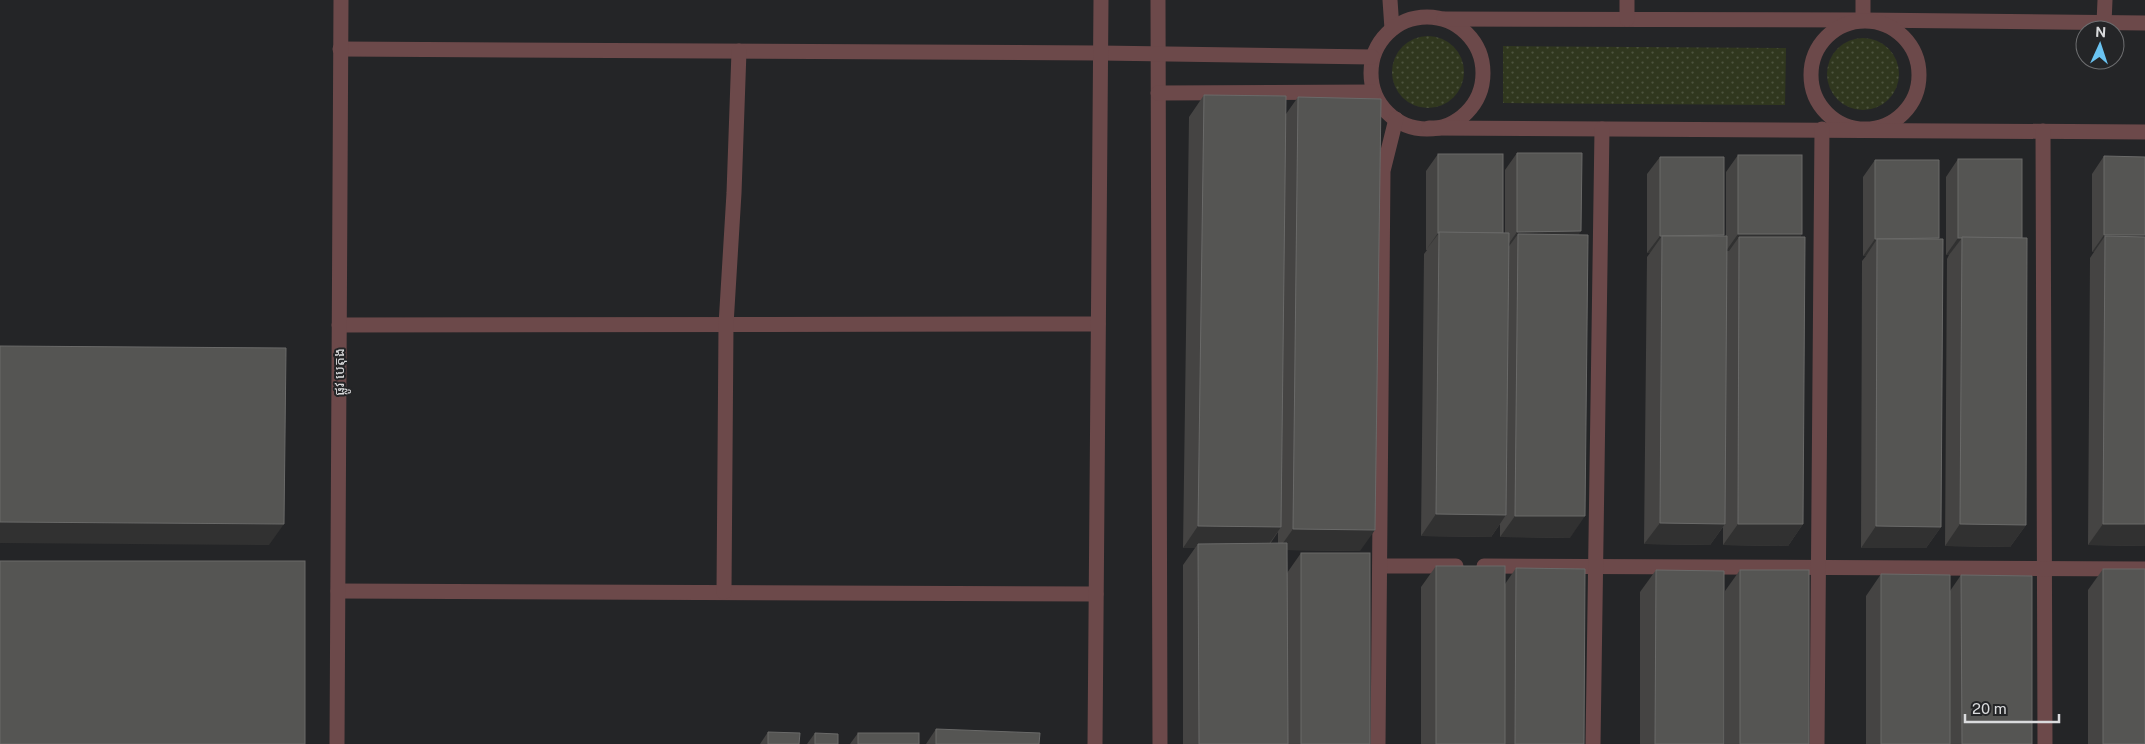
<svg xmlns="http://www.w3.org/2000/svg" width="2145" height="744" font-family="'Public Sans','Noto Sans Khmer',sans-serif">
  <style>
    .grass { fill: url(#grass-dots) }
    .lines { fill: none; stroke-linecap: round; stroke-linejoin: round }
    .street { stroke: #6c494a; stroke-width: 15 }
    .wall { fill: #454443; fill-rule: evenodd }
    .shaded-wall { fill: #313131 }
    .building { fill: #555553; stroke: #6a6a69 }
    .labels { text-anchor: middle; stroke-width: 4; stroke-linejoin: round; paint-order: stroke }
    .street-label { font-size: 14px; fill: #dadbdd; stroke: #242527 }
  </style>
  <defs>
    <pattern id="grass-dots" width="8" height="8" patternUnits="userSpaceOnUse" patternTransform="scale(1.25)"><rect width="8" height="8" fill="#30371e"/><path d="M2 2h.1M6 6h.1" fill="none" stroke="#4d533e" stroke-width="1.8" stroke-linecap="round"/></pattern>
  </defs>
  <rect width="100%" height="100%" fill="#242527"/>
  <g class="grass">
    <circle cx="1428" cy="72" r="36"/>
    <circle cx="1863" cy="74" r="36"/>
    <path d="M1503,46L1786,48L1785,105L1503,103Z"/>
  </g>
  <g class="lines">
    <g class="street">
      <path d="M1158,0L1160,744"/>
      <path d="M1390,0L1392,29"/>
      <circle cx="1427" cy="73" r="56"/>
      <path d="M1444,19L1863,20L2145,23"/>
      <path d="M1627,19V0"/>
      <path d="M1863,20V0"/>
      <circle cx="1865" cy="75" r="54"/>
      <path d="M2104,23L2105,0"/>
      <path d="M340,49L1100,53L1372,57"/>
      <path d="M1158,93L1373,92"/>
      <path d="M1429,128L2145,132"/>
      <path d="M2043,131L2045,744"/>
      <path d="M339,325L1098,324"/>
      <path d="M1380,566H1456"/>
      <path d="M1484,566L2145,569"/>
      <path d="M338,591L1096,594"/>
      <path d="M724,592L726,325L734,193L739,51"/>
      <path d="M337,744L341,0"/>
      <path d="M1095,744L1101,0"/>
      <path d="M1378,744L1383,171L1396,119"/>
      <path d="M1593,744L1602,129"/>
      <path d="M1817,744L1822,129"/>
    </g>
  </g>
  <g class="wall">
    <path d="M1204,95L1286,114L1298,97L1360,551L1287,550V573L1301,553L1370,744H1183V565L1195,548H1183L1189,117ZM1278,532V544H1270Z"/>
    <path d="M1517,153L1579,235L1570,538L1500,537V524L1491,537L1421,536L1424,254L1427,250H1426V171L1438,154L1503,233H1505V170Z"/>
    <path d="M1738,155L1802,234L1800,237L1803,524L1788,546L1723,545V527L1710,545L1644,544L1647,257L1650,253H1647V174L1660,157L1724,235L1723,236H1726V172Z"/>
    <path d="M2104,156L2145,546L2088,545L2090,258L2094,252H2092V174Z"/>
    <path d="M1958,159L2022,238L2026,525L2010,547L1945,546L1947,259L1949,255H1946V177Z"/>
    <path d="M1875,160L1938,239L1941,527L1926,548H1861L1862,261L1866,256H1863V177Z"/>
    <path d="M1436,566L1505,584L1516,568L1584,744H1421V587Z"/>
    <path d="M2103,569L2145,744H2088V590Z"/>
    <path d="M1656,570L1724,744H1640V592Z"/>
    <path d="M1740,570L1809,744H1725V591Z"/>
    <path d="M1881,574L1950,591L1961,575L2032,744H1866V596Z"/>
    <path d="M936,729L1039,744H926Z"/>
    <path d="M768,732L799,744H760Z"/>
    <path d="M815,733L838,744H807Z"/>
    <path d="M858,733L919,744H850Z"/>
  </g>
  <g class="shaded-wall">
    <path d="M1581,231L1569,249L1518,234L1507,249H1505L1517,232Z"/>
    <path d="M1438,233H1439L1426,250Z"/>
    <path d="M1738,234H1802L1790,251L1739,237L1729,251H1726Z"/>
    <path d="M1724,235L1712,253L1662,236L1650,253H1647L1660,236Z"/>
    <path d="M2104,235H2145V252L2105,236L2094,252H2092Z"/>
    <path d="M1939,238L1927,256L1877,239L1866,256H1863L1875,239Z"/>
    <path d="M1958,238H1962L1949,255H1946Z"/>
    <path d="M1436,514L1506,515L1491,537L1421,536Z"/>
    <path d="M1515,516H1585L1570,538L1500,537Z"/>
    <path d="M0,522L284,524L269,545L0,543Z"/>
    <path d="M1660,523L1725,524L1710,545L1644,544Z"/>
    <path d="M1738,524H1803L1788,546L1723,545Z"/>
    <path d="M1960,524L2026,525L2010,547L1945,546Z"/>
    <path d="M2103,524H2145V546L2088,545Z"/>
    <path d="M1198,526L1281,527L1266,548L1198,544L1195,548H1183Z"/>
    <path d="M1876,526L1941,527L1926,548H1861Z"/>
    <path d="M1293,529L1375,530L1360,551L1278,550Z"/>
  </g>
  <g class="building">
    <path d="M1204,95L1286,96L1281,527L1198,526Z"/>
    <path d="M1298,97L1381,99L1375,530L1293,529Z"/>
    <path d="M1517,153H1582L1581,231L1517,232Z"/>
    <rect x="1438" y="154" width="65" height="79"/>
    <rect x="1738" y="155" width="64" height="79"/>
    <path d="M2104,156L2145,157V235H2104Z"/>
    <path d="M1660,157H1724V235L1660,236Z"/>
    <rect x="1958" y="159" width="64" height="79"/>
    <path d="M1875,160H1939V238L1875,239Z"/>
    <path d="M1439,232L1509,233L1506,515L1436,514Z"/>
    <path d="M1518,234L1588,235L1585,516H1515Z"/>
    <path d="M1662,236H1727L1725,524L1660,523Z"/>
    <path d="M2105,236L2145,237V524H2103Z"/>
    <path d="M1739,237H1805L1803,524H1738Z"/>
    <path d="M1962,237L2027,238L2026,525L1960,524Z"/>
    <path d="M1877,239H1943L1941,527L1876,526Z"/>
    <path d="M0,346L286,348L284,524L0,522Z"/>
    <path d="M1287,543L1288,744H1199L1198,544Z"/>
    <rect x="1301" y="553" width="69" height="191"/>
    <rect x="0" y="561" width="305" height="183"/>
    <rect x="1436" y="566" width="69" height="178"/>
    <path d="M1516,568L1585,569L1584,744H1515Z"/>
    <rect x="2103" y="569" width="42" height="175"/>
    <path d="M1656,570L1724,571V744H1655Z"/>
    <rect x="1740" y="570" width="69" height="174"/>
    <path d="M1881,574L1950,575V744H1881Z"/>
    <path d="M1961,575L2032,576V744H1962Z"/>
    <path d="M936,729L1040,733L1039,744H936Z"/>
    <path d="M768,732L800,733L799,744H768Z"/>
    <path d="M815,733L838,734V744H815Z"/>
    <rect x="858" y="733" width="61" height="11"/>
  </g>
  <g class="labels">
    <g class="street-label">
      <text transform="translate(339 372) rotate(-90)" y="5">ផ្លូវ បេតុង</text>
    </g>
  </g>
  <g transform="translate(2100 45) rotate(3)"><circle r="24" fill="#242527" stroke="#6d6e70"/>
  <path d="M0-4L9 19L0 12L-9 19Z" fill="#6ac3f1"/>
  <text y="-8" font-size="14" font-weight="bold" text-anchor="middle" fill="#dadbdd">N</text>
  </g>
  <path d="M1965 714v8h94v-8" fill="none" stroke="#dadbdd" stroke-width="2.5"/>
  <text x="1972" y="714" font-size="15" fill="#dadbdd" stroke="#242527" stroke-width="4" paint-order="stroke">20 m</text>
</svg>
